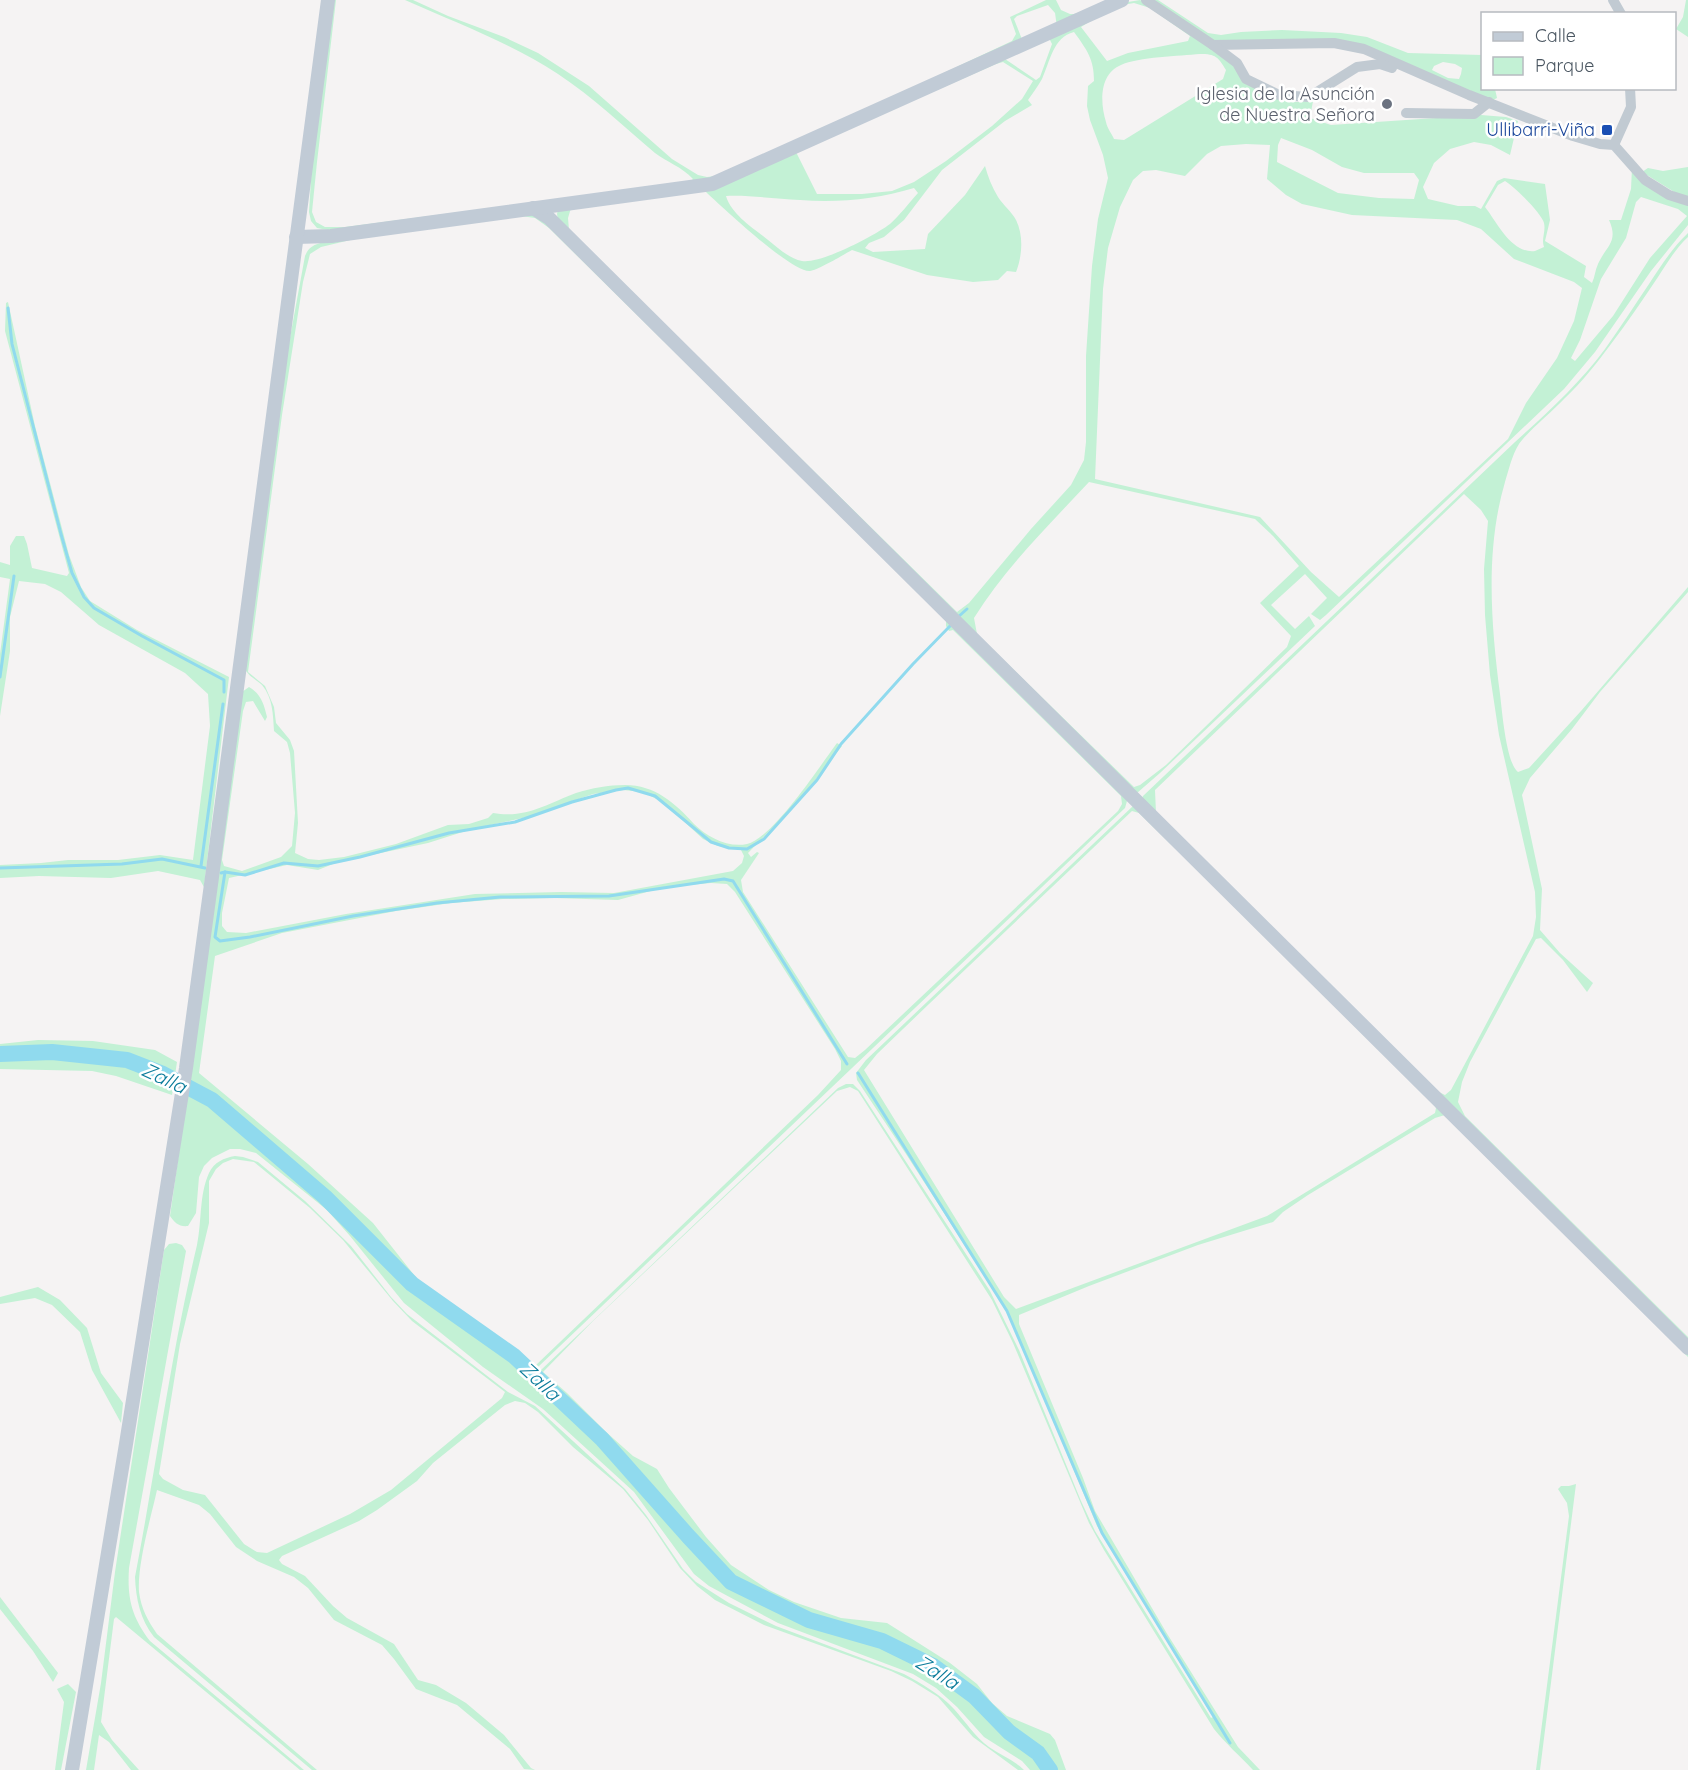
<svg xmlns="http://www.w3.org/2000/svg" width="1688" height="1770" font-family="Quicksand,sans-serif">
  <style>
    .green { fill: #c3f1d5; fill-rule: evenodd }
    .lines { fill: none; stroke-linecap: round; stroke-linejoin: round }
    .stream { stroke: #90daee; stroke-width: 3 }
    .river { stroke: #90daee; stroke-width: 16 }
    .street { stroke: #c1cad2; stroke-width: 10 }
    .secondary { stroke: #c1cbd6; stroke-width: 14 }
    .worship-dot { fill: #6b7280; stroke: #fff; stroke-width: 2 }
    .transit-dot { fill: #1a4fb4; stroke: #fff; stroke-width: 2 }
    .labels { text-anchor: middle; stroke-width: 5; stroke-linejoin: round; paint-order: stroke }
    .worship-label { font-size: 18px; fill: #5b616d; stroke: #fff; text-anchor: end }
    .transit-label { font-size: 18px; fill: #164399; stroke: #fff; text-anchor: end }
    .water-label { font-size: 20px; font-style: italic; fill: #0c7c9b; stroke: #fff }
  </style>
  <rect width="100%" height="100%" fill="#f5f3f3"/>
  <g class="green">
    <path d="M332,0H336L317,162L312,212L316,222L325,227H345L690,182L693,179C682,167 667,162 655,153C623,126 593,97 558,74C510,43 457,23 405,0H413L448,16L504,37L538,53L589,86L672,159L698,175L707,177L715,176L899,94L1012,41L1016,34L1010,17L1046,0H1056L1061,10C1064,11 1067,13 1070,14C1083,15 1100,0 1115,0L1057,27L1055,13L1048,5L1017,16L1014,19L1023,42L732,172L709,180L377,226L328,230L317,228L311,221L309,212L312,164Z"/>
    <path d="M1140,0L1151,5L1277,97L1296,102L1313,101L1310,118L1331,125L1481,115L1506,117L1518,121L1510,155L1491,145L1474,142L1450,149L1434,163L1423,187L1428,199L1458,206H1475L1481,209L1497,181L1504,178L1545,184L1550,220L1545,241L1586,266L1584,277L1592,283C1595,277 1595,270 1598,264C1606,246 1619,242 1609,220H1621L1631,189L1632,168L1688,204V225L1651,271L1595,352L1564,389L1326,615L1320,620L1311,614L1327,598L1305,574L1271,605L1295,629L1309,616L1315,626L1160,773L1137,793L558,220L557,214L558,210L688,190L1002,57L1036,80L1040,77L1052,44L1049,38L1122,3ZM1134,3L1150,8L1190,36L1188,41L1128,53L1107,61L1081,27C1097,17 1115,5 1134,3ZM1074,32C1087,50 1094,59 1094,81L1088,86L1087,106L1090,120L1103,155L1108,178L1098,219L1092,266L1086,356V442L1084,460L1071,485L1031,529L969,603L957,612L569,230L568,218L571,208L695,191L706,192C721,206 792,273 810,271C818,270 843,255 852,250L927,275L973,282L998,280L1007,271L1016,272C1022,257 1024,236 1016,220C1012,212 1003,205 998,197C992,187 988,177 985,166L965,195L928,234L925,249L873,252L865,248L869,243L884,237L904,220L942,170L1005,121L1032,105L1028,100C1033,93 1038,86 1042,79C1050,62 1053,37 1074,32ZM1200,54C1216,54 1218,57 1226,70L1223,79L1124,140L1114,139C1112,134 1107,128 1106,122C1100,103 1099,74 1121,65C1138,57 1180,56 1200,54ZM1003,62L1033,81L1022,99L992,126L946,161L914,182L892,191L862,194H817L796,152L996,64ZM1281,138L1312,150L1342,167L1364,173H1414L1419,180L1414,199L1379,198L1338,193L1277,162L1278,145ZM1246,144L1270,145L1267,179L1286,195L1302,204L1352,215L1457,220L1481,229L1514,259L1574,282L1582,288L1574,321L1557,358L1526,403L1508,439L1339,597L1311,572L1260,517L1095,479L1103,289L1108,248L1120,207L1133,180L1143,171L1156,170L1185,176L1207,154L1221,146ZM1505,181C1514,186 1542,214 1544,223C1546,232 1541,239 1544,247C1541,248 1538,250 1535,251C1513,254 1498,225 1488,211L1485,207L1498,185ZM914,188L918,193C909,203 900,215 890,224C874,236 821,264 802,261C787,258 775,245 763,236C750,226 731,213 726,196C750,195 776,199 800,200C839,203 877,199 914,188ZM1641,197L1678,209L1687,216L1650,258L1613,316L1575,361L1571,358L1580,340L1601,279L1626,238L1636,202ZM1089,482L1255,519L1273,536L1299,566L1260,603L1291,636L1287,647L1166,765L1140,785L1134,787L977,634L974,618C1006,567 1048,526 1089,482Z"/>
    <path d="M1154,0H1158L1208,33L1221,35L1241,32L1282,30L1341,33L1367,37L1408,53L1482,55V88L1495,89L1497,98L1493,100L1351,43L1221,42L1210,39ZM1443,62L1455,64L1462,68L1461,74L1459,79L1448,78L1432,70L1434,66Z"/>
    <path d="M1686,0H1688V37L1676,29L1683,17Z"/>
    <path d="M1688,167V199L1684,198L1642,172L1648,168L1663,171Z"/>
    <path d="M526,212L534,213L548,223L1126,796L1127,801L1125,808L538,1367L541,1370L838,1088L846,1084H853L860,1091L990,1291L1019,1350L1081,1501L1095,1531L1211,1718L1213,1717L1097,1526L1026,1355L1005,1308L906,1154L857,1080L856,1073L866,1060L1133,806L1139,808L1688,1353V1357L1445,1115L1435,1118L1308,1195L1283,1212L1273,1222L1198,1245L1089,1286L1019,1315V1324L1083,1478L1095,1511L1166,1632L1238,1747L1260,1770H1253C1240,1756 1226,1744 1214,1729L1104,1550L1089,1523L1013,1343L992,1300L858,1091L850,1087L837,1091L593,1321L543,1372L567,1393L605,1431L633,1456L657,1469L669,1488L706,1537L731,1565L769,1590L794,1602L841,1618L887,1623L950,1663L977,1684L992,1703L1007,1716L1050,1734L1055,1740L1066,1770H1030L1022,1761L984,1737L957,1707L936,1688L913,1674L778,1623L709,1586L694,1574L634,1492L543,1409L483,1367L404,1303L350,1236L327,1210L256,1153L240,1149H230L212,1158L204,1166L199,1177L196,1213L188,1226C179,1227 175,1223 170,1216L204,976L240,696L242,692L249,687C261,694 264,704 267,717L265,721L253,701L246,702L243,711L222,860L224,866L242,871L281,857L292,846L295,813L290,753L287,742L274,731C273,715 273,698 262,685C256,679 249,677 245,669L289,343L305,256C309,246 314,245 324,242ZM521,216L535,218L549,228L946,620V626L949,631L953,630L1121,796L1122,804L1118,811L865,1050L855,1058L848,1057L743,892L741,880L759,853L757,852L751,857L748,853L802,797L842,746L837,743C820,766 773,838 747,844C728,848 707,837 694,824C675,803 655,785 625,785C608,785 592,788 576,793C547,804 525,819 493,813L488,818L469,824L448,825L396,844L344,857L319,860L308,859L295,853L298,823L294,751L290,740L276,723L274,707L265,686L248,672L282,415L303,282L310,254L321,247L363,237ZM623,790L643,792L664,803L703,839L718,846L741,850L744,856L742,863L733,871L614,893L561,892L475,894L346,914L246,933L227,932L222,926V913L229,878L287,865L318,870L338,862L428,843L472,829L527,817L593,794ZM1132,811L1139,813L1432,1100L1436,1108L1435,1113L1267,1216L1016,1309L1004,1297L864,1070L877,1054L929,1004ZM711,883L727,884L735,892L835,1049L841,1061V1070L818,1095L536,1365L507,1343L448,1309L422,1285L373,1223L308,1164L199,1073L215,956L282,933L396,911L451,903L503,899L554,898L618,900L665,887Z"/>
    <path d="M1688,233V237C1676,248 1667,263 1658,277C1643,299 1628,322 1611,344C1597,363 1582,382 1564,399C1553,411 1528,431 1519,444C1512,455 1509,469 1505,482C1485,550 1491,624 1500,694C1502,710 1506,763 1518,772L1529,768L1581,711L1688,587V592L1600,692L1572,729L1530,778L1522,795L1542,889L1540,930L1560,953L1593,983L1587,992L1563,960L1541,938L1536,939L1470,1062L1462,1082L1458,1102L1465,1116L1688,1337V1343L1141,800L1143,796L1515,442C1547,413 1579,384 1605,349C1620,328 1634,306 1649,284C1661,266 1672,248 1688,233ZM1464,494L1481,510L1488,521L1484,569L1485,615L1490,675L1499,735L1535,892L1536,917L1533,936L1451,1090L1445,1095L1439,1092L1156,813L1155,790Z"/>
    <path d="M8,302L35,426L69,555L81,587L90,601L137,630L229,677L204,887L200,880L158,871L111,878L39,876L0,878V865L41,863L68,860H118L160,855L193,860L210,726L208,694L185,673L99,625L61,592L45,584L19,581L10,617V651L0,716V654L10,579L0,577V562L10,565V546L16,536H24L27,544L32,568L67,576L69,573L5,331L6,303Z"/>
    <path d="M38,1040L93,1041L155,1050L177,1062L172,1095L116,1076L92,1071L0,1069V1044Z"/>
    <path d="M235,1156L243,1157L258,1162L305,1201L351,1246L391,1297L407,1314L508,1392L535,1406L625,1489L646,1515L683,1569L696,1582L729,1603L776,1626L904,1674C922,1684 940,1694 954,1709C966,1722 974,1736 989,1747C1000,1755 1014,1760 1024,1770H1018L973,1737L938,1697L912,1681L891,1671L764,1625L715,1600L697,1586L680,1568L648,1520L623,1489L573,1447L538,1412L525,1403L515,1401L505,1405L433,1463L417,1481L377,1510L359,1521L282,1556L279,1560L282,1564L305,1576L333,1606L347,1618L394,1644L418,1680L436,1685L466,1703L504,1735L531,1768L535,1770L524,1769L510,1749L457,1705L416,1689L394,1659L382,1645L334,1620L308,1588L294,1577L257,1561L236,1547L210,1514L199,1505L157,1490C151,1517 137,1565 139,1592C141,1608 148,1621 157,1634L317,1770H312L154,1637C140,1619 136,1599 135,1577C156,1467 171,1354 197,1245C202,1221 199,1195 209,1173C214,1162 224,1158 235,1156ZM233,1159L254,1162L310,1208L343,1240L393,1301L412,1321L505,1392L502,1398L391,1490L350,1514L267,1553L257,1552L244,1544L205,1495L183,1490L163,1479L159,1474L180,1344L209,1223V1181L216,1169L223,1163Z"/>
    <path d="M176,1243L182,1245L186,1251L129,1568C127,1599 132,1617 150,1641L304,1770H300L116,1617L114,1619L101,1722L112,1740L139,1770H131L109,1742L99,1735L94,1770H86L101,1683L115,1572L164,1250L169,1244Z"/>
    <path d="M38,1287L60,1300L87,1328L101,1373L123,1403L121,1423L92,1370L80,1332L52,1305L35,1298L0,1304V1297Z"/>
    <path d="M1576,1484L1540,1770H1536L1569,1516L1567,1503L1558,1489L1561,1486H1569Z"/>
    <path d="M0,1597L58,1673L53,1682L33,1651L0,1609Z"/>
    <path d="M68,1684L76,1692L61,1770H55L64,1702L57,1689Z"/>
  </g>
  <g class="lines">
    <g class="stream">
      <path d="M8,308L12,344L61,534L72,573L84,597L94,608L142,636L224,680V692"/>
      <path d="M958,617L967,609"/>
      <path d="M0,677L14,576"/>
      <path d="M201,866L223,704"/>
      <path d="M0,868L122,864L162,859L205,868"/>
      <path d="M225,872L245,875L284,863L318,866L360,857L449,833L515,822L572,802L616,790L628,788L655,796L711,842L729,848L747,849L764,839L817,780L841,744L913,664L951,625"/>
      <path d="M221,873L225,872L215,937L220,941L250,937L353,916L437,903L500,897L609,896L724,879L733,881L847,1064"/>
      <path d="M858,1073L1007,1311L1102,1533L1230,1743"/>
    </g>
    <path class="river" d="M0,1054L52,1052L127,1060L163,1074L212,1100L325,1197L412,1284L514,1356L602,1439L688,1536L731,1582L809,1620L882,1641L933,1666L974,1696L1009,1732L1038,1753L1050,1770"/>
    <g class="street">
      <path d="M1146,0L1213,45L1334,43L1364,49L1469,95L1573,136L1600,144L1614,145L1645,180L1669,195L1688,201"/>
      <path d="M1613,0L1621,14"/>
      <path d="M1213,45L1237,63L1246,79L1279,95L1309,97L1357,67L1380,64L1392,68"/>
      <path d="M1406,113L1474,114L1489,102"/>
      <path d="M1614,145L1631,107L1630,88"/>
    </g>
    <g class="secondary">
      <path d="M533,208L549,218L1688,1348"/>
      <path d="M296,237L331,236L712,184L1122,0"/>
      <path d="M72,1770L126,1444L186,1068L212,877L328,0"/>
    </g>
  </g>
  <circle class="worship-dot" cx="1387" cy="104" r="6"/>
  <rect class="transit-dot" x="1601" y="124" width="12" height="12" rx="3"/>
  <g class="labels">
    <g class="worship-label">
      <text x="1375" y="100">Iglesia de la Asunción<tspan x="1375" dy="21">de Nuestra Señora</tspan></text>
    </g>
    <g class="transit-label">
      <text x="1595" y="136">Ullibarri-Viña</text>
    </g>
    <g class="water-label">
      <text transform="translate(164 1078) rotate(25)" y="7">Zalla</text>
      <text transform="translate(540 1381) rotate(43)" y="7">Zalla</text>
      <text transform="translate(937 1672) rotate(32)" y="7">Zalla</text>
    </g>
  </g>
  <rect x="1481" y="12" width="195" height="78" fill="#ffffff" stroke="#b7bbc0" stroke-width="1.5"/>
  <rect x="1493" y="32" width="30" height="9" fill="#c1cbd6" stroke="#b7bbc0" stroke-width="1.5"/>
  <text x="1535" y="42" font-size="18" fill="#4a5661">Calle</text>
  <rect x="1493" y="57" width="30" height="18" fill="#c3f1d5" stroke="#b7bbc0" stroke-width="1.5"/>
  <text x="1535" y="72" font-size="18" fill="#4a5661">Parque</text>
</svg>
